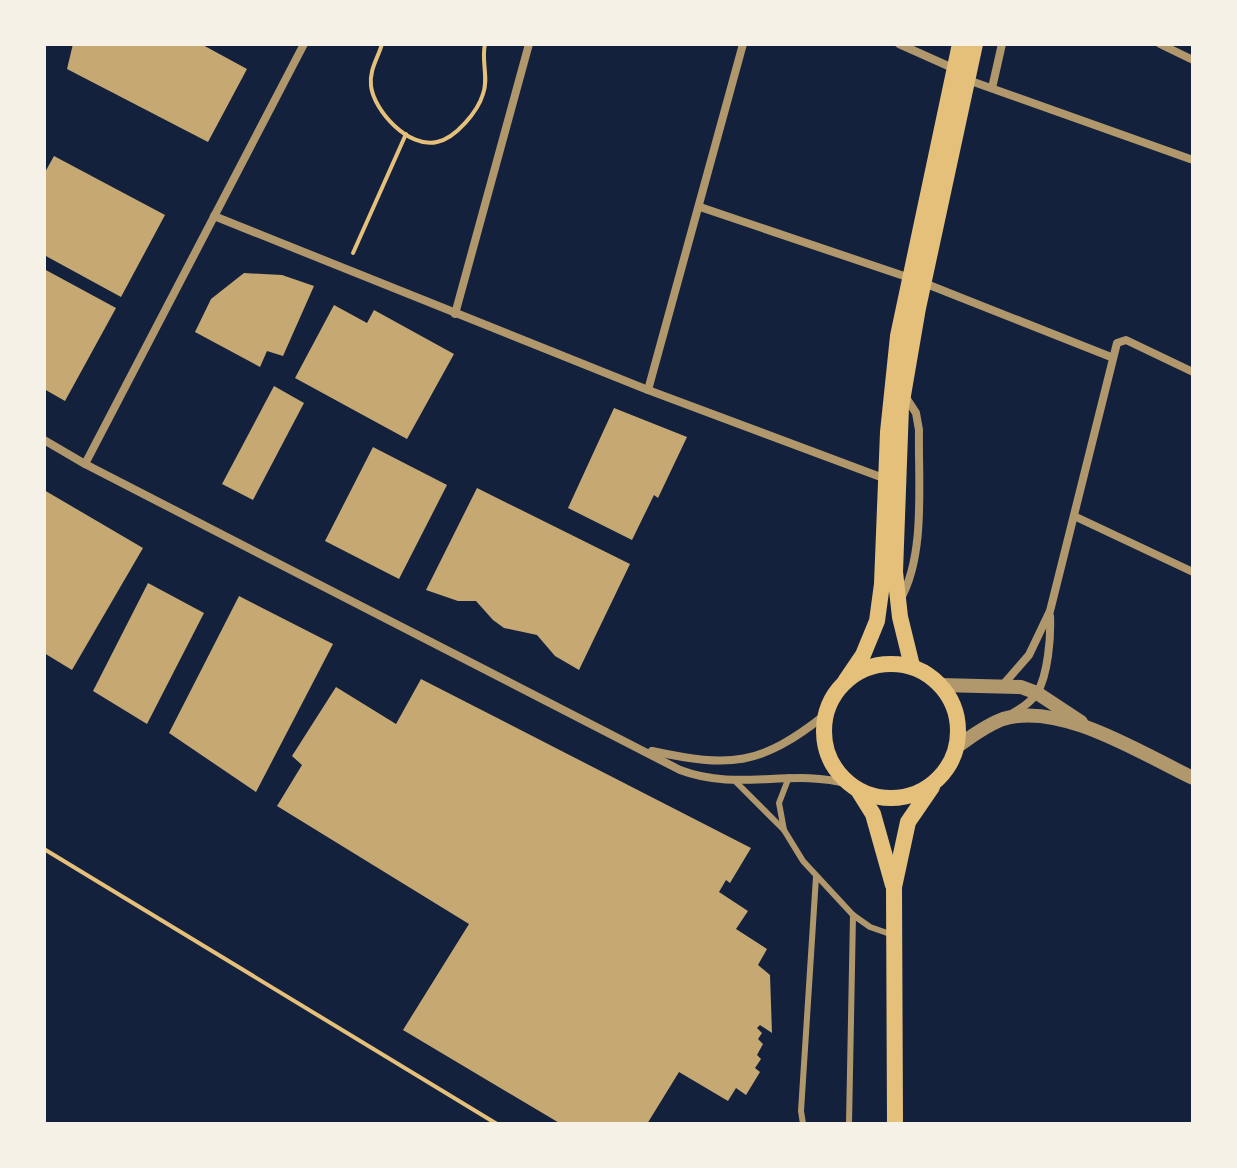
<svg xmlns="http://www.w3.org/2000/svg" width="1237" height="1168" font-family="'Noto Sans',sans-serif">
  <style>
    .building { fill: #c6a872 }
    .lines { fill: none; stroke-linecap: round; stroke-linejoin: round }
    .path { stroke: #e5c07b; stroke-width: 4 }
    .service { stroke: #b1986c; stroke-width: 6 }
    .minor { stroke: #b1986c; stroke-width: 8 }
    .tertiary { stroke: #b1986c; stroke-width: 14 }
    .secondary { stroke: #e5c07b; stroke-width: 16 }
  </style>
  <rect width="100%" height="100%" fill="#14213d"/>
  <g class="building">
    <path d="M73,44H201L247,69L208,142L67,69Z"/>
    <path d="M54,156L165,215L121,297L44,255V174Z"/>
    <path d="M44,269L116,308L65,401L44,389Z"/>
    <path d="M244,273L282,275L314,286L283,356L267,351L260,367L195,332L211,299Z"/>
    <path d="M334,305L367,323L374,310L454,354L407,439L295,378Z"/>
    <path d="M274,386L304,403L253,500L222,484Z"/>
    <path d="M614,408L687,437L658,498L654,495L632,540L568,508Z"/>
    <path d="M373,447L447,485L399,579L325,541Z"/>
    <path d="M477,488L630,564L579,670L555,656L537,635L504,628L493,620L476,601H458L426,590Z"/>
    <path d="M44,490L143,548L72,670L44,653Z"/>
    <path d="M148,583L204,613L147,724L93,691Z"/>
    <path d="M239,596L333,644L256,792L169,733Z"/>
    <path d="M421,679L751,848L730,883L726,880L719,892L748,911L736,929L767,949L758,965L770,975L772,1033L760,1025L757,1028L762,1033L758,1039L763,1044L757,1055L761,1059L755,1068L760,1072L746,1095L736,1088L728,1101L679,1072L647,1124H561L403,1030L469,924L277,806L302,765L292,756L336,687L396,724Z"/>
  </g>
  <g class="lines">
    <g class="path">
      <path d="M382,44C378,58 369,70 371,86C374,111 409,149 437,142C456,138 478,111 483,94C489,78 481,61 485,44"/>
      <path d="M353,253L406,134"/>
      <path d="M44,849L497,1124"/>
    </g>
    <g class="service">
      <path d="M735,781L784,830L803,861L853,915L870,927L893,935"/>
      <path d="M784,830L779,803L789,777"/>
      <path d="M803,1124L801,1111L816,877"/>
      <path d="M849,1124L853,915"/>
    </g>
    <g class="minor">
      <path d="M899,44L955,69"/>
      <path d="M1160,44L1193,60"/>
      <path d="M968,80L1193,160"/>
      <path d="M992,88L1002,44"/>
      <path d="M700,207L910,278"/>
      <path d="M214,216L648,390L886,479"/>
      <path d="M924,283L1111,357"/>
      <path d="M455,314L529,44"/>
      <path d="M648,390L743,44"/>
      <path d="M44,440L85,464L680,770C738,792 791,768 849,784"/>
      <path d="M85,464L304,44"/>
      <path d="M1074,516L1193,572"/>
      <path d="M900,600C926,555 918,482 919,430L916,413L905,396"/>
      <path d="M1002,686L1029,655L1050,611L1117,343L1126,340L1193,372"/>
      <path d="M1013,713C1022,708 1031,702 1037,693C1048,675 1051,637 1050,616"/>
      <path d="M652,751C731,768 760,766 825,715"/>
    </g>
    <g class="tertiary">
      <path d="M940,685L1021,687L1037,693L1081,722"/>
      <path d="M956,747C971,737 986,725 1003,719C1061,701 1142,754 1193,778"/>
    </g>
    <g class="secondary">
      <circle cx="891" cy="731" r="67"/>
      <path d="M912,666L900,617L895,572L901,407L918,308L975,44"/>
      <path d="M846,680L863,655L877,621L882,584L888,432L898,336L960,44"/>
      <path d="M858,790L873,814L893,885"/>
      <path d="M895,1124L894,887L908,822L932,787"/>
    </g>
  </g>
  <rect width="1237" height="1168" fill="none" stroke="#f6f1e7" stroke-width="92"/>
</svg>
